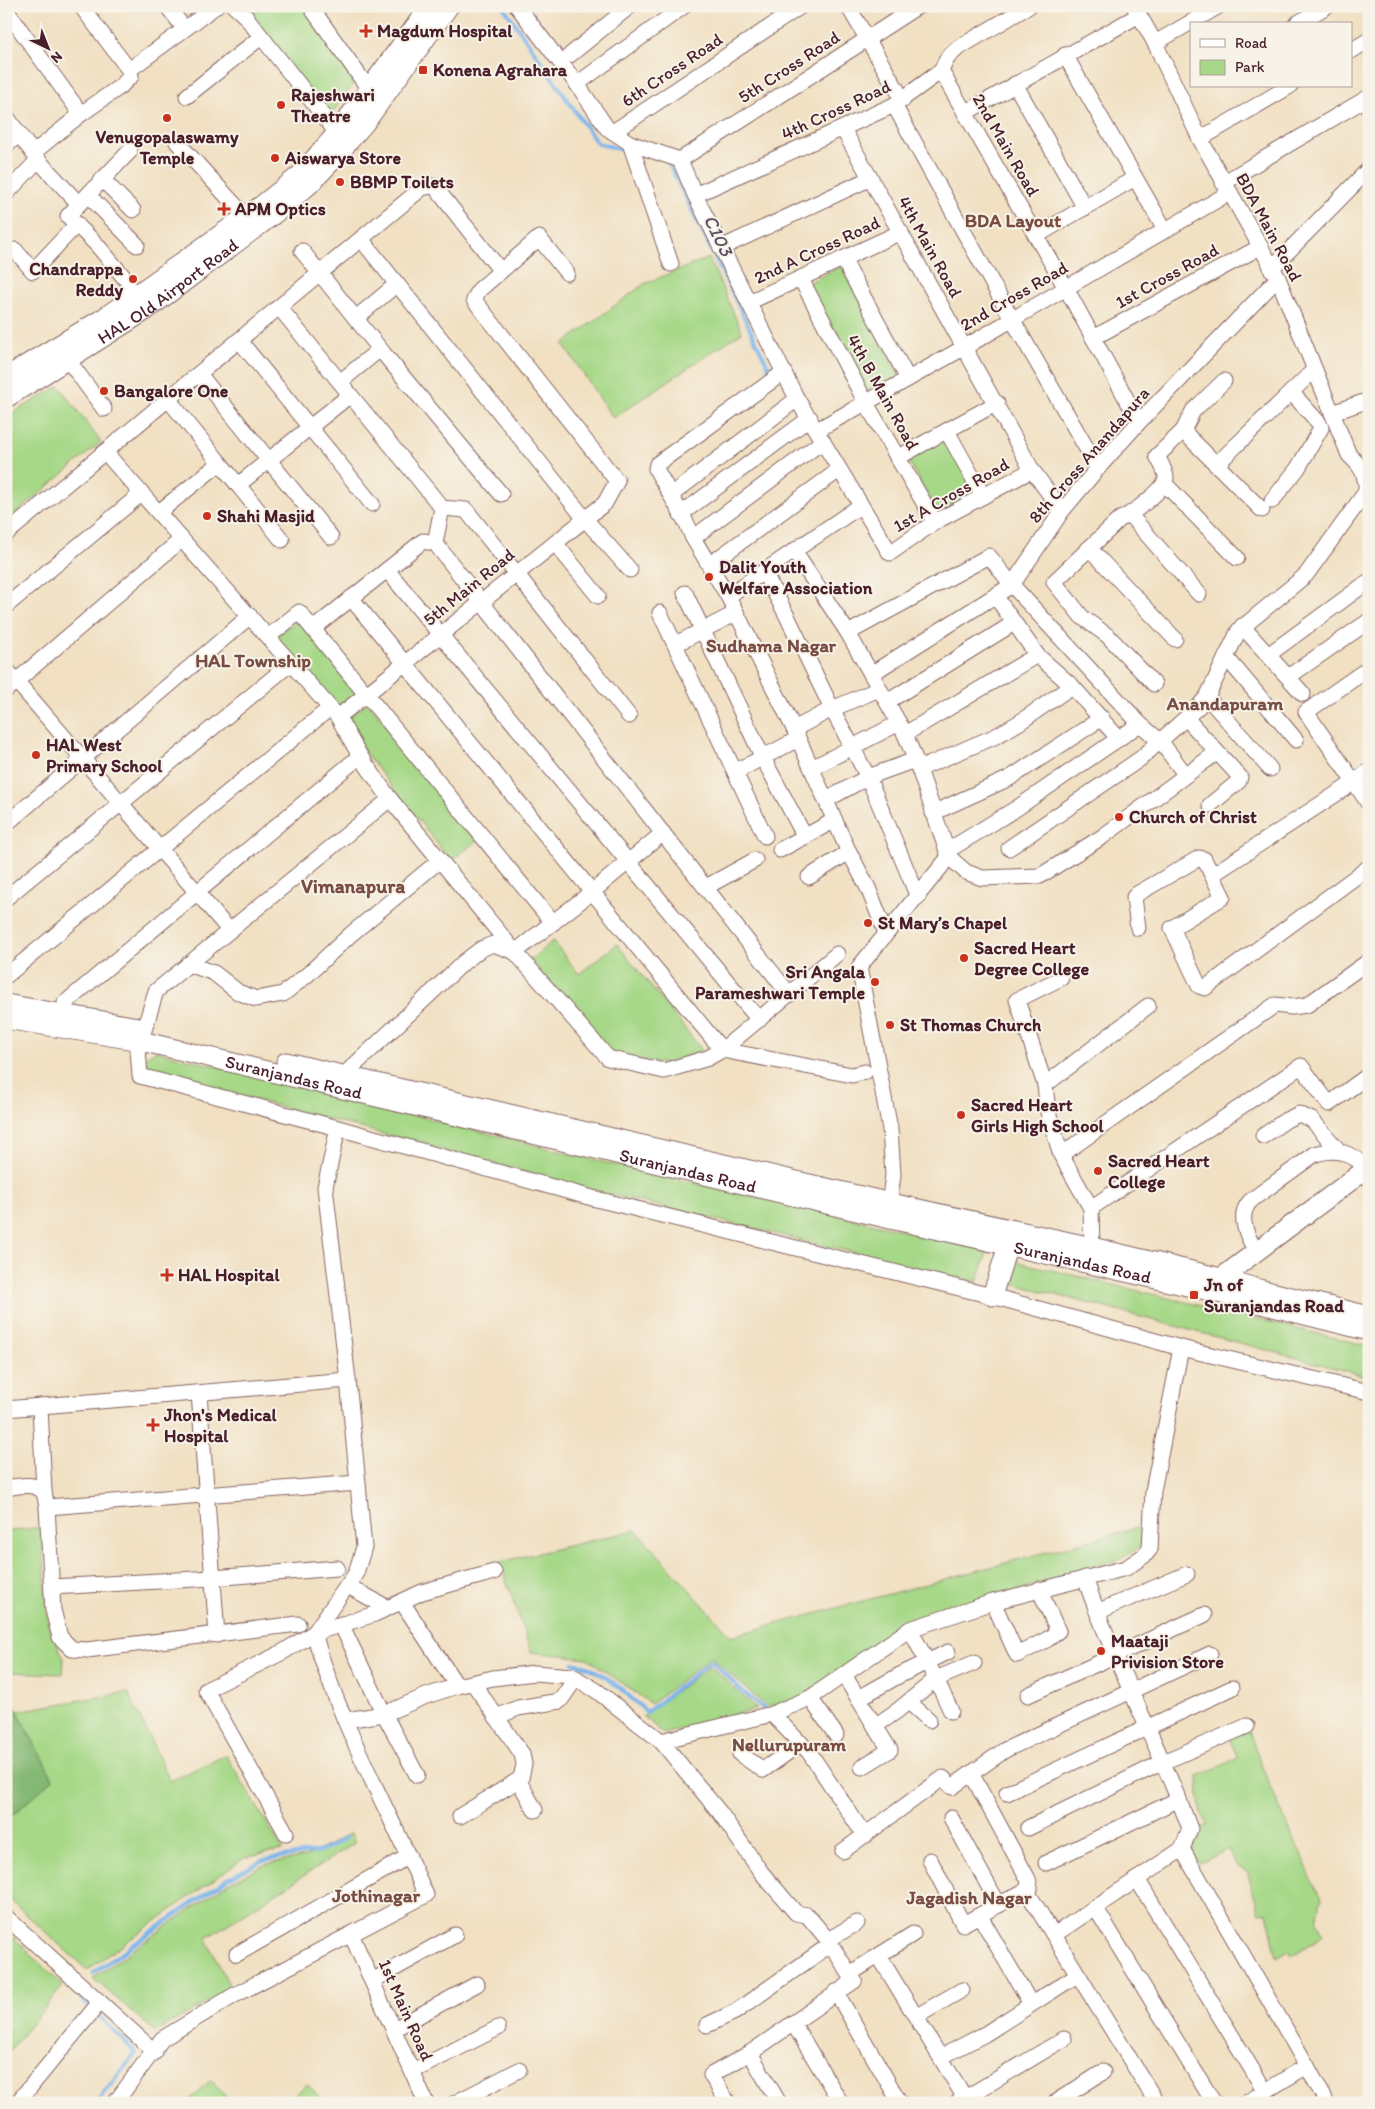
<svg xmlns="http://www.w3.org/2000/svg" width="1375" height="2109" font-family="Itim,sans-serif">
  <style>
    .green { fill: #a6d887; stroke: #787c59 }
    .forest { fill: #84b874; stroke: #676c50 }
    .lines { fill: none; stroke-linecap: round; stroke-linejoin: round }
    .stream { stroke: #7bb5ec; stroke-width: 4 }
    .minor-casing { stroke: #846360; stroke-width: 17 }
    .major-casing { stroke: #846360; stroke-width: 21 }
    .minor { stroke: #fff; stroke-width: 15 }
    .major { stroke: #fff; stroke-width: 19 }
    .poi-dot { fill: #c8321e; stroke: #f7f3e8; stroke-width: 2 }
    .labels { text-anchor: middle; stroke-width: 4; stroke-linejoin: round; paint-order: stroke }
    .poi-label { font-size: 18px; font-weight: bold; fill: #4a1f2b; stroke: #f7f3e8; text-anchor: start }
    .street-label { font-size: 18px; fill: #4a1f2b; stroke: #f7f3e8 }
    .neighbourhood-label { font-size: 19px; font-weight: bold; fill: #794c44; stroke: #f7f3e8 }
    .water-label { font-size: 19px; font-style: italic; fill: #594c65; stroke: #f7f3e8 }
    .quarter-label { font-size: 20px; font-weight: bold; fill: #794c44; stroke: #f7f3e8 }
  </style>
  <rect width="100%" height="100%" fill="#f7f3e8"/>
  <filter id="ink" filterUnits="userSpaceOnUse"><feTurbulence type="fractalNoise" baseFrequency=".02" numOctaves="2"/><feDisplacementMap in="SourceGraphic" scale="10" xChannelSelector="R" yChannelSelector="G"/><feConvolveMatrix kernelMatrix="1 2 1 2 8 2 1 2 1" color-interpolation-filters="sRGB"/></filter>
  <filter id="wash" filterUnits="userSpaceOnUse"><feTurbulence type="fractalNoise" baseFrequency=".0096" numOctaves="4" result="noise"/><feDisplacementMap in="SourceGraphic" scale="20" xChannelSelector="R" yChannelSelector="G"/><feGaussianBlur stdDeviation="1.12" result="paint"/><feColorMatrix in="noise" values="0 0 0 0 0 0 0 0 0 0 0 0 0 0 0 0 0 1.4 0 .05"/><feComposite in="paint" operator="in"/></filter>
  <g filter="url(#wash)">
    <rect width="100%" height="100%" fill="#f1e0c2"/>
    <g class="green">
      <path d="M263,6H304L355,82L330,116L250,14Z"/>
      <path d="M709,258L742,332L613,418L563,344L644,284Z"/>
      <path d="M841,266L900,377L867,394L808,283Z"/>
      <path d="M59,386L101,442L6,522V417Z"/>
      <path d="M944,434L976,492L937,513L905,455Z"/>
      <path d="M295,622L311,629L360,692L339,709L274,636Z"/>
      <path d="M368,702L477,841L451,861L366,754L347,719Z"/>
      <path d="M553,941L579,974L617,944L702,1050L665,1064L612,1054L530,960Z"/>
      <path d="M155,1051L603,1162L988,1250L977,1282L600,1192L148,1071L143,1059Z"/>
      <path d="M1014,1261L1369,1346V1377L1007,1282Z"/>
      <path d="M1148,1525L1139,1548L1115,1561L905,1624L798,1699L767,1707L711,1657L651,1704L587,1658L531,1652L500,1562L636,1530L731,1636Z"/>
      <path d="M42,1527L48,1625L64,1659L63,1674L6,1672V1532Z"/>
      <path d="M710,1666L757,1709L663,1734L643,1716Z"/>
      <path d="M128,1692L170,1781L226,1755L283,1850L244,1858L87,1970L6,1896V1821L53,1779L17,1711Z"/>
      <path d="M1249,1731L1264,1772L1321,1899L1317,1922L1323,1935L1292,1956L1289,1950L1277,1957L1267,1912L1260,1913L1249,1881L1248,1872L1237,1867L1228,1849L1199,1864L1193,1851L1197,1830L1207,1825L1200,1810L1198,1776L1238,1758L1229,1738Z"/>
      <path d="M351,1833L355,1843L206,1938L231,1989L155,2032L93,1978L228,1883L267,1864L306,1857Z"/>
      <path d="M6,1930L63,1986L6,2055Z"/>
      <path d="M211,2080L232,2103H186Z"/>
      <path d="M307,2084L325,2103H286Z"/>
    </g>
    <path class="forest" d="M6,1689L53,1779L6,1821Z"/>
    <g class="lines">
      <g class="stream">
        <path d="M503,6L597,143L627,151"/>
        <path d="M805,11L812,6"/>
        <path d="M668,162L773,376"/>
        <path d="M573,1663C601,1667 626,1694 647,1712L711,1661L743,1692L764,1709"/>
        <path d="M93,1973L227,1879L264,1860L322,1851L346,1838"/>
        <path d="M79,1988L75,1991L90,2007"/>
        <path d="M95,2012L136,2053L96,2103"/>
      </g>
    </g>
  </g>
  <g filter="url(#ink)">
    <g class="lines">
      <g class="minor-casing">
        <g id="minor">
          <path d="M81,6L129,70"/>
          <path d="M167,6L184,28"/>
          <path d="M234,6L246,17L337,133"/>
          <path d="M310,6L368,88"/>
          <path d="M517,6L577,84L607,128L630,143L680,160L695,195L797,399L890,553L935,522L1032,470"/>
          <path d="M848,6L903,100"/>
          <path d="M1134,6L1155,43L1200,139L1278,278L1349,455C1356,462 1363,468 1365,479C1367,487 1365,492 1369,500"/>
          <path d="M6,10L81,114"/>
          <path d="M1296,24L1327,6"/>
          <path d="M1155,43L1219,6"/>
          <path d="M1351,51L1369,40"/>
          <path d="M570,55L630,6"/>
          <path d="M1065,55L1165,230"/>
          <path d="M941,71L1066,288L1139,422"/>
          <path d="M577,84L684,6"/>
          <path d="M1015,84L1085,208"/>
          <path d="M187,96L261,37"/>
          <path d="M894,105L1012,319L1098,468"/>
          <path d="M965,113L1139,15"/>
          <path d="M6,116L38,160L79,204L68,216L97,245L128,282L129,290L134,296"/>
          <path d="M843,129L1032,470L1062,511"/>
          <path d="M613,132L801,6"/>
          <path d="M1200,139L1290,86"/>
          <path d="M177,142L246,217"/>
          <path d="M630,143L671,264"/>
          <path d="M6,146L19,134"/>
          <path d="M33,153L81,114L121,86L131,76L129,70L216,6"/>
          <path d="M680,160L918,6"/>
          <path d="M103,180L133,210"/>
          <path d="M1223,183L1369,97"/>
          <path d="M6,194L38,160"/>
          <path d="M88,195L137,245"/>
          <path d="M695,195L894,105L941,71L948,57L958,48L1029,6"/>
          <path d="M79,204L130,151"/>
          <path d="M1036,236L1135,178"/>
          <path d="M361,239L585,519L630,570"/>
          <path d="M721,248L871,178"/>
          <path d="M15,250L33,271L77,224"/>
          <path d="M302,251L384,354L501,494"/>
          <path d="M843,259L908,379"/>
          <path d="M1271,269L1369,169"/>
          <path d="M801,279L866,403L935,522"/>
          <path d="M749,302L901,232"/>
          <path d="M279,307L442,508L466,510L629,716"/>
          <path d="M356,318L397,284"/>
          <path d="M1093,338L1260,247"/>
          <path d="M239,340L372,504"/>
          <path d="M68,360L104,409"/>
          <path d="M784,372L657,464L656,469L687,524L693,538L728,596L794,729L847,848L868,888L886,933"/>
          <path d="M199,374L331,537"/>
          <path d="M340,382L380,349"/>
          <path d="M168,399L220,463"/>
          <path d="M1332,413L1369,400"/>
          <path d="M817,430L965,347L1229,193"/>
          <path d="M947,431L983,496"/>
          <path d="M1183,431L1262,510"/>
          <path d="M105,452L338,717L360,756L390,799L515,952L608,1058L664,1071L708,1058L722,1050L837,954"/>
          <path d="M897,458L997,403"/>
          <path d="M1216,465L1314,370"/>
          <path d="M1165,484L1237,558"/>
          <path d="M238,485L282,540"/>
          <path d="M671,495L797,399"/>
          <path d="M1272,501L1298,468L1321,428L1319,423L1291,392"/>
          <path d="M159,512L220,463L238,485L350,395"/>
          <path d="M681,514L810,418"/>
          <path d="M1130,515L1199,594"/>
          <path d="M6,534L422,188L431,186L435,187L500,270"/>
          <path d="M693,538L823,441"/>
          <path d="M435,543L442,508"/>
          <path d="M555,543L598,596"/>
          <path d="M1089,548L1175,639"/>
          <path d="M794,551L848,633L905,734L919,769L949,857L859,967L890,1129L893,1175L888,1213"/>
          <path d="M709,565L839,470"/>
          <path d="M387,570L759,1020"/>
          <path d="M764,572L788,618L832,709L868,777L918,897"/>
          <path d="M685,593L763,758L805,837"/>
          <path d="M728,596L860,506"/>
          <path d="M996,597L1037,655L1072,686L1119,739"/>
          <path d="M351,598L722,1050L852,1075L865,1072"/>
          <path d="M6,606L142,493"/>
          <path d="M660,613L765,836"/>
          <path d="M1242,626L1303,694"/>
          <path d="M313,629L423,541L435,543L789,994"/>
          <path d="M848,633L989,556L1012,585L1140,724L1161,742L1185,774"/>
          <path d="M268,637L299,612L553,923"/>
          <path d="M676,644L736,613"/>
          <path d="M1268,655L1369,581"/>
          <path d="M1226,657L1296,740"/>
          <path d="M1369,668L1306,712L1369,804"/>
          <path d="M6,669L229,930"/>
          <path d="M871,674L1012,585L1062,511L1098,468L1139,422L1278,278"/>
          <path d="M1288,677L1369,621"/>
          <path d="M1154,684L1108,636L1082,617L1054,582L1120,519C1131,515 1166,489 1166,478C1166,471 1160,462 1157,456L1183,431L1193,411L1224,381"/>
          <path d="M6,690L182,539"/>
          <path d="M1207,697L1270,769"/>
          <path d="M887,702L1014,623"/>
          <path d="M338,717L605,503L617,481L474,300L479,290L539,238L567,273"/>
          <path d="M1186,718L1240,777L1239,781L1210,805"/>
          <path d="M794,729L832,709L879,689"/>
          <path d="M905,734L1037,655"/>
          <path d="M812,768L899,723"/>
          <path d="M919,769L996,736L1020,722L1072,686"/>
          <path d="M735,772L798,739"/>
          <path d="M390,799L156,991L138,1050L140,1076L338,1128L596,1199L992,1296L1181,1348L1369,1392"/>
          <path d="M826,800L868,777L915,760"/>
          <path d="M933,813L1010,778L1102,718"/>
          <path d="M6,824L250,616"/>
          <path d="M1009,848L1140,759L1198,707L1207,697L1239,630L1306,575L1365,493"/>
          <path d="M780,850L835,820"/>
          <path d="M947,851L1017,808L1140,724"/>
          <path d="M949,857L966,872L982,878L1040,876L1102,837L1216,753"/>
          <path d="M1212,875L1353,783L1369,771"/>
          <path d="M809,877L849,852"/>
          <path d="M706,887L755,860"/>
          <path d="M6,898L291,663"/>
          <path d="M1138,928L1134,897L1137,894L1199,858L1204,859L1223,897L1172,928L1199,986L1205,988L1369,867"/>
          <path d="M188,964L214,973L238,992L256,999L283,994L307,975L350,935L440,860"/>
          <path d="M6,976L330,708"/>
          <path d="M1061,978L1017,1000L1045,1085L1048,1112L1061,1155L1091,1208L1092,1247"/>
          <path d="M65,1003L360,756"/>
          <path d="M344,1075L464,962L481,949L493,944L515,952L592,892L663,833"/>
          <path d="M1045,1085L1148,1006"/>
          <path d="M1263,1136L1286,1120L1299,1114L1312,1120L1340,1152"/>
          <path d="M1061,1155L1275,1005L1292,1007L1307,1005L1369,961"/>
          <path d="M1091,1208L1301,1066L1329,1104L1369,1075"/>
          <path d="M1256,1251C1246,1235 1235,1212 1254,1198L1315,1154C1338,1147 1351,1153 1367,1168"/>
          <path d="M199,1393L217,1635"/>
          <path d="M40,1406L44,1492L47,1507L53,1610L60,1637L72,1649L87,1650L298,1624"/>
          <path d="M6,1409L348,1380"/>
          <path d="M6,1488C20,1486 33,1482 44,1492"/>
          <path d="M47,1507L358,1483"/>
          <path d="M348,1586L388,1608"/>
          <path d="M52,1587L213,1578L337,1568"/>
          <path d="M402,1602L457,1686"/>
          <path d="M993,1602L1017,1655L1048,1639L1058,1631L1039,1589"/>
          <path d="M1097,1612L1187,1574"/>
          <path d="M341,1624L384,1714L417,1775"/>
          <path d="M314,1633L356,1573L364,1547L348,1380L325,1187L338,1128"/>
          <path d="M844,1675L875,1726L897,1711L936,1679L910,1629"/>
          <path d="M473,1683L522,1754L524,1764L520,1783L535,1810"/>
          <path d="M1028,1695L1204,1615"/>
          <path d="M810,1698L836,1735"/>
          <path d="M859,1698L900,1675L948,1652"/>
          <path d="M909,1702L929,1720"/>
          <path d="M951,1711L936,1679L974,1663"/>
          <path d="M772,1714L809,1752L865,1836"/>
          <path d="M496,1717L518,1708L560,1701L576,1678"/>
          <path d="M346,1720L384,1714L426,1696L457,1686L493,1678L535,1673L572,1676L597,1691L661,1741L772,1714L810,1698L910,1629L993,1602L1126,1568L1145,1555L1150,1549L1153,1491L1181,1348"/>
          <path d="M661,1741L721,1814L761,1872L796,1913L807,1915L828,1940L854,1981L851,1973L913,1934"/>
          <path d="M740,1754L763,1770L801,1743"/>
          <path d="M862,1767L890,1750L875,1726"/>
          <path d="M1007,1793L1232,1688"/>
          <path d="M460,1816L520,1779"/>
          <path d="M951,1818L999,1905"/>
          <path d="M1028,1828L1163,1762L1247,1726"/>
          <path d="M286,1833L206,1690L281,1653L314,1633L375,1614L422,1592L494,1572"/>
          <path d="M1182,1849L1307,2066L1246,2103"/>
          <path d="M843,1851L943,1778L952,1787L1005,1750L1210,1654"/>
          <path d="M930,1860L963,1924L1030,1888L1028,1879L971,1773"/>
          <path d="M1046,1863L1179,1799"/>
          <path d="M1137,1879L1265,2091"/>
          <path d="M1026,1890L1157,2103"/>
          <path d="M1095,1907L1214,2103"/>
          <path d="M980,1916L1031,2004"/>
          <path d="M6,1917L155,2052"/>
          <path d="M351,1934L426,2103"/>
          <path d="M1054,1935L1182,1849L1190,1829C1159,1744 1114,1664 1085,1578"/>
          <path d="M828,1940L857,1923"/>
          <path d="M237,1954L409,1856"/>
          <path d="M879,1956L968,2103"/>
          <path d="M372,1981L455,1935"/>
          <path d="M836,1992L900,2103"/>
          <path d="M917,2016L962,1990"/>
          <path d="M793,2023L841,2103"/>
          <path d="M707,2025L735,2012L831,1944"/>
          <path d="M394,2029L477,1984"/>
          <path d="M750,2053L779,2103"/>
          <path d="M941,2057L985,2034L1077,1975"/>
          <path d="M1307,2066L1325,2099L1322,2103"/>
          <path d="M413,2071L498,2028"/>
          <path d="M17,2103L100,2002"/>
          <path d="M115,2103L162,2039L233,1996L426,1895C388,1808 339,1724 314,1633"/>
          <path d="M455,2103L519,2070"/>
          <path d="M728,2103L711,2075L750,2053L854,1981"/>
          <path d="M957,2103L1064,2039"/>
          <path d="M1054,2103L1103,2072"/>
        </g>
      </g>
      <g class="major-casing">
        <g id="major">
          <path d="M6,377L105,317L262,205L300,175L337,133L430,6"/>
          <path id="s1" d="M6,398L145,311L273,215L309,185L332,161L368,119L449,6"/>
          <path d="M6,1004L138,1027"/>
          <path id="s2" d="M6,1019L141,1041L886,1218L1214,1292L1369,1331"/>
          <path d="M286,1062L891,1203L1092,1247L1221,1278L1259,1289L1369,1316"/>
          <path d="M1216,1287L1221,1278L1369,1167"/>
          <path d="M992,1296L1012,1233"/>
        </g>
      </g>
      <use href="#minor" class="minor"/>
      <use href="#major" class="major"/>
    </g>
  </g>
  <g class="poi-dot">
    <path d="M363.5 23.5h5v5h5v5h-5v5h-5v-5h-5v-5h5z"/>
    <rect x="418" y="65" width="10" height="10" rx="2.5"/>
    <circle cx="281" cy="105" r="5"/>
    <circle cx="167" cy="118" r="5"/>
    <circle cx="275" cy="158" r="5"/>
    <circle cx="340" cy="182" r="5"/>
    <path d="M221.5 201.5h5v5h5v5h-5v5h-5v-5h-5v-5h5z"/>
    <circle cx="133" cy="279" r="5"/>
    <circle cx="104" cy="391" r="5"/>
    <circle cx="207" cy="516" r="5"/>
    <circle cx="709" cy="577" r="5"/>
    <circle cx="36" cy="755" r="5"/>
    <circle cx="1119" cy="817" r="5"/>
    <circle cx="868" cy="923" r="5"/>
    <circle cx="964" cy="958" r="5"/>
    <circle cx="875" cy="982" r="5"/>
    <circle cx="890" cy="1025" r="5"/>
    <circle cx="961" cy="1115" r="5"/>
    <circle cx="1098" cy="1171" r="5"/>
    <path d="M164.5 1267.5h5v5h5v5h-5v5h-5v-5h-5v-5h5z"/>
    <rect x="1189" y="1290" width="10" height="10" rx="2.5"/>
    <path d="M150.5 1417.5h5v5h5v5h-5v5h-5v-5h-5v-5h5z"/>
    <circle cx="1101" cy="1651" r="5"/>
  </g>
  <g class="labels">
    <g class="poi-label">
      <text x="377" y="37">Magdum Hospital</text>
      <text x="433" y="76">Konena Agrahara</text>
      <text x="291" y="101">Rajeshwari<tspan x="291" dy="21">Theatre</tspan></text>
      <text x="167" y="143" text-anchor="middle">Venugopalaswamy<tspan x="167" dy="21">Temple</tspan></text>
      <text x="285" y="164">Aiswarya Store</text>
      <text x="350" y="188">BBMP Toilets</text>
      <text x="235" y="215">APM Optics</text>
      <text x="123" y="275" text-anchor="end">Chandrappa<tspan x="123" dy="21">Reddy</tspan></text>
      <text x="114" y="397">Bangalore One</text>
      <text x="217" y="522">Shahi Masjid</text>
      <text x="719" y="573">Dalit Youth<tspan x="719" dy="21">Welfare Association</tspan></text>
      <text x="46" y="751">HAL West<tspan x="46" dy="21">Primary School</tspan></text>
      <text x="1129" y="823">Church of Christ</text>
      <text x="878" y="929">St Mary’s Chapel</text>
      <text x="974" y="954">Sacred Heart<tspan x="974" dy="21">Degree College</tspan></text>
      <text x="865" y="978" text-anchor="end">Sri Angala<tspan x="865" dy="21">Parameshwari Temple</tspan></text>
      <text x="900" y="1031">St Thomas Church</text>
      <text x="971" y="1111">Sacred Heart<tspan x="971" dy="21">Girls High School</tspan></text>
      <text x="1108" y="1167">Sacred Heart<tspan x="1108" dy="21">College</tspan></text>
      <text x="178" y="1281">HAL Hospital</text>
      <text x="1204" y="1291">Jn of<tspan x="1204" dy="21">Suranjandas Road</tspan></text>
      <text x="164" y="1421">Jhon's Medical<tspan x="164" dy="21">Hospital</tspan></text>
      <text x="1111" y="1647">Maataji<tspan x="1111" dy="21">Privision Store</tspan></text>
    </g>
    <g class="street-label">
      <text transform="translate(789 67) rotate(-33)" y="6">5th Cross Road</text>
      <text transform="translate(672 70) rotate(-34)" y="6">6th Cross Road</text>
      <text transform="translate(836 110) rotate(-25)" y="6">4th Cross Road</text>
      <text transform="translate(1006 145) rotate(60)" y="6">2nd Main Road</text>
      <text transform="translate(1269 227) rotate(62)" y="6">BDA Main Road</text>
      <text transform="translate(930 247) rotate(61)" y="6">4th Main Road</text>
      <text transform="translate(817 250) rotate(-25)" y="6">2nd A Cross Road</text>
      <text transform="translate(1167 276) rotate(-29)" y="6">1st Cross Road</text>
      <text dy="6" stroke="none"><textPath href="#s1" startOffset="194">HAL Old Airport Road</textPath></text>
      <text transform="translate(1014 296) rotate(-30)" y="6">2nd Cross Road</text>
      <text transform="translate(883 392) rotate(61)" y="6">4th B Main Road</text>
      <text transform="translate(1089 455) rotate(-49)" y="6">8th Cross Anandapura</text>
      <text transform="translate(951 495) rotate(-30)" y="6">1st A Cross Road</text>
      <text transform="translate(469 587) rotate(-39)" y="6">5th Main Road</text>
      <text dy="6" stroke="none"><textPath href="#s2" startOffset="294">Suranjandas Road</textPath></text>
      <text dy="6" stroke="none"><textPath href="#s2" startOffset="699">Suranjandas Road</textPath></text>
      <text dy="6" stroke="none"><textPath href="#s2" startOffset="1104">Suranjandas Road</textPath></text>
      <text transform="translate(406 2010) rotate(66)" y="6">1st Main Road</text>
    </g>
    <g class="neighbourhood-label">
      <text x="1013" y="227">BDA Layout</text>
      <text x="771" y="652">Sudhama Nagar</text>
      <text x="253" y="667">HAL Township</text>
      <text x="1225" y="710">Anandapuram</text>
      <text x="789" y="1751">Nellurupuram</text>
      <text x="376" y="1902">Jothinagar</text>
      <text x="969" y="1904">Jagadish Nagar</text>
    </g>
    <g class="water-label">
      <text transform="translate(719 235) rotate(64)" y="7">C103</text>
    </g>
    <g class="quarter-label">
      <text x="353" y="893">Vimanapura</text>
    </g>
  </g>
  <rect width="1375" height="2109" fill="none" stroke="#f7f3e8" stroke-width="25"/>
  <rect x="1190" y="22" width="162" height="65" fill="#f7f3e8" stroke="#b29e9c"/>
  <rect x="1200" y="39" width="25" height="8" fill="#ffffff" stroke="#b29e9c"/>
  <text x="1235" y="48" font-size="15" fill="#4a1f2b">Road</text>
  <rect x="1200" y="60" width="25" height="15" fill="#a6d887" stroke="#b29e9c"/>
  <text x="1235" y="72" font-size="15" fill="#4a1f2b">Park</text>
  <g transform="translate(48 48) rotate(137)" stroke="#f7f3e8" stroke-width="4" paint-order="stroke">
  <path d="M0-4L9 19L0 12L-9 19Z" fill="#4a1f2b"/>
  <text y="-8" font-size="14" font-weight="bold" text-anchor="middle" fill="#4a1f2b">N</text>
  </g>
</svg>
